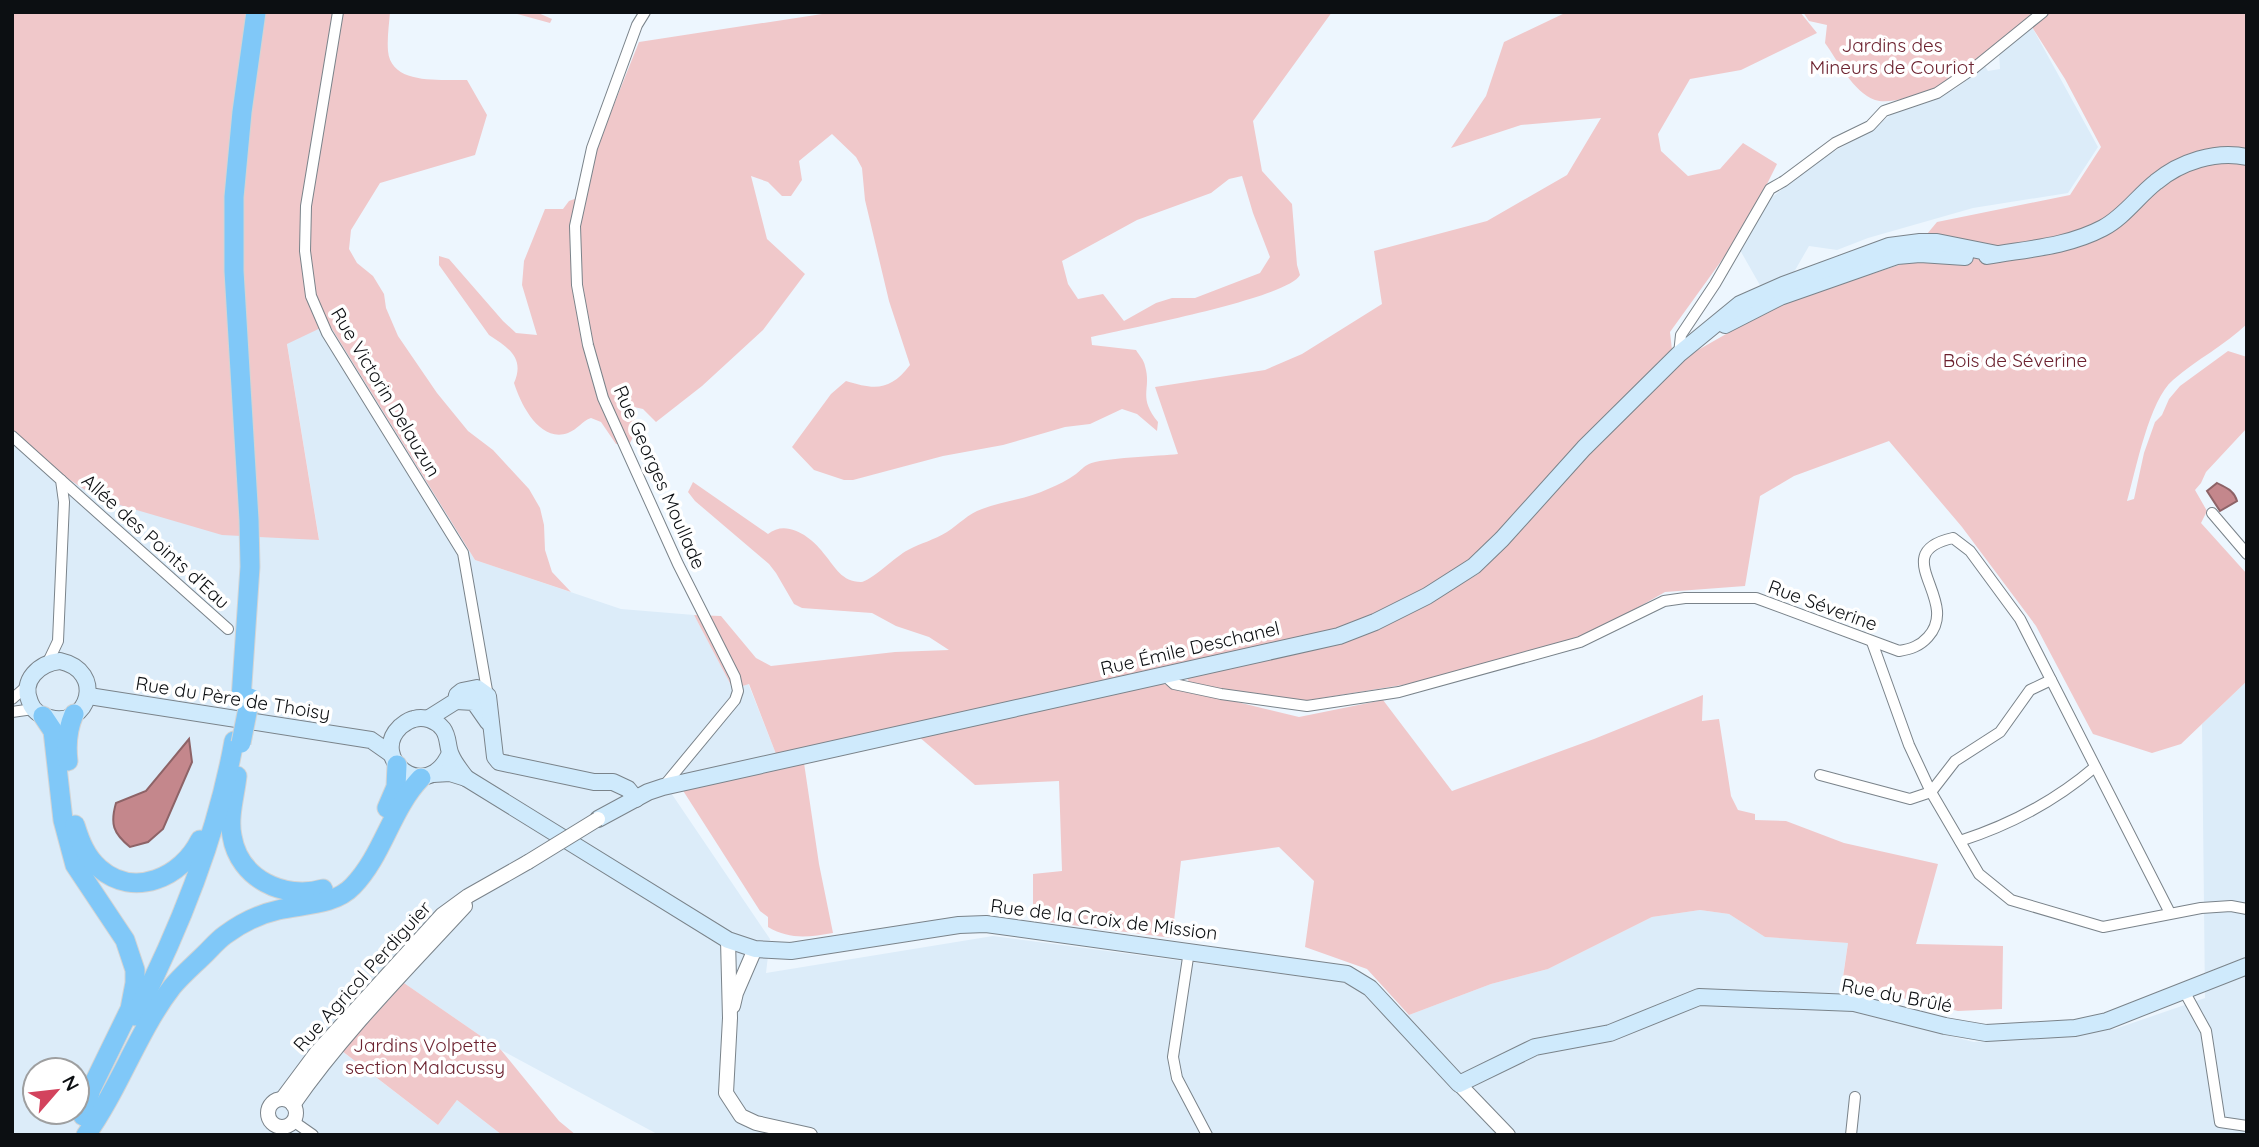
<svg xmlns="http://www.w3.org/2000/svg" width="2259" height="1147" font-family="Quicksand,sans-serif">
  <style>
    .built { fill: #dcecf9; fill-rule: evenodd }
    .green { fill: #f0c8ca; fill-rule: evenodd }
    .water { fill: #c4878c; stroke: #8d6367; stroke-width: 2 }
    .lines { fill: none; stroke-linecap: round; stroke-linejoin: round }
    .minor-casing { stroke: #7a838a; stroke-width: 12 }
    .tertiary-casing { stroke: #7a838a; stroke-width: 16 }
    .secondary-casing { stroke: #7a838a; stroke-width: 18 }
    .trunk-casing { stroke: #d3d4d4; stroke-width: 21 }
    .minor { stroke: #fff; stroke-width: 10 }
    .tertiary { stroke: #fff; stroke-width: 14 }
    .secondary { stroke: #cfeafc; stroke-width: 16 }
    .trunk { stroke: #80c8f8; stroke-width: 19 }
    .tertiary-bridge-casing { stroke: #7a838a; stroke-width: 16; stroke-linecap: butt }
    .trunk-bridge-casing { stroke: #d3d4d4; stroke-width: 21; stroke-linecap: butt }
    .tertiary-bridge { stroke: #fff; stroke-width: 14 }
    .trunk-bridge { stroke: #80c8f8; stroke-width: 19 }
    .labels { text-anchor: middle; stroke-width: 7; stroke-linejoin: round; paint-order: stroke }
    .park-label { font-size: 19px; fill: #6c222f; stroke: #fff }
    .street-label { font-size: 19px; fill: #0c0f12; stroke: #fff }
  </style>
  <rect width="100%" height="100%" fill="#edf6fe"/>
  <g class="built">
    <path d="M2032,27L2098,147L2068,193L1973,208L1868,238L1837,250L1809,246L1794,272L1761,287L1740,250L1771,198L1819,160L1872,130L1893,113L1932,101L1955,89L1985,66L1988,71L2000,69L1999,53Z"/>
    <path d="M329,323L475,560L621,609L694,615L733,689L748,683L776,754L663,781L770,939L766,973L993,936L1343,982L1409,1015L1491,984L1548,969L1652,917L1700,910L1729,914L1765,937L1848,943L1840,995L1854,1012L1974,1042L2115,1029L2205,998L2202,724L2247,681V1135H659L501,1050L404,983L343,1052L438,1125L457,1100L502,1135H12V442L319,539L287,343ZM35,1070H77V1112H35Z"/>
  </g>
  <g class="green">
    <path d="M12,12H390C389,25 387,38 388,51C391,86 442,79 467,80L487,115L475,155L380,183L351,230L349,249L357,263L373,276L384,294L386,308L398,336L437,393L468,431L493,450L529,489L540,508L544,525L545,550L552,572L571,592L475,560L329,324L287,344L319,540L222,535L99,499L12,442Z"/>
    <path d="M510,12H536L552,19L550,23Z"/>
    <path d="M835,12H1332L1253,121L1262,171L1292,204L1297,265L1300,275C1288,298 1124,329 1091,337L1092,345L1136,350C1139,355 1144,360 1145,366C1152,390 1137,396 1158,422L1157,431L1137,414L1122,409L1090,424L1065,427L1003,445L943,456L853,480H844L814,470L792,447L831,394L846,381C875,390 890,391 910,365L889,301L865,200L862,168L856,157L832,134L799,161L802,180L791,196H782L768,182L751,176L767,239L805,274L763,330L702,386L656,422L643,409L634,407L636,431L630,443L616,444L601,422L591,418C582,421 578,429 568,433C540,443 521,405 514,383C525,358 509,348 489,335L439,265V256L449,259L503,321L516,333L537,335L522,285L524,261L545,209H563L569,201L585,195L597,147L639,42ZM1242,176L1253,213L1270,257L1260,273L1195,298H1172L1156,303L1124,321L1103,294L1078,299L1068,284L1062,261L1137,220L1211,193L1229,179Z"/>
    <path d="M1567,12H1800L1817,33L1741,70L1690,79L1658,134L1661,151L1688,176L1720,169L1743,143L1777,164L1745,228L1670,332L1672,350L1514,517L1470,560L1417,596L1360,624L776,754L749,684L733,689L694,615L721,616L756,658L771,666L895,652L949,650L929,637L896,626L872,613L802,608L794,604L776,573L769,564L695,501L688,492L693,482L768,534C787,518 813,538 825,555C835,567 842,582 861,582C870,582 896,556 908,550C921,543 934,540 947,532C959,524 968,514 982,509C1003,501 1028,499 1048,489C1058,485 1068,480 1076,474C1080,471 1084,466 1089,464C1100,458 1161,456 1178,454L1155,387L1265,370L1302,354L1382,304L1374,251L1487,221L1567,175L1601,118L1521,125L1451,148L1486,96L1504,42Z"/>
    <path d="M1803,12H2037C1997,45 1958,85 1907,98C1897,100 1884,103 1875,100C1853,92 1838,61 1825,43L1827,25L1809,21Z"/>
    <path d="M2039,12H2247V324C2224,346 2197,359 2173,380C2149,400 2136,470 2127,501L2134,499L2144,453L2155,422L2162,415L2169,399L2180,386L2228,351L2247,357V428L2206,472L2201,483L2195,490L2207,511L2201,523L2247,574V681L2181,744L2152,753L2093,734L2036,626L1962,527L1889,441L1794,476L1760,496L1745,586L1665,592L1616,620L1570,641L1421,682L1297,702L1237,693L1189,682L1187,678L1336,643L1413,611L1478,574L1492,555L1618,421L1684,358L1777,305L1902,264L1937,222L2070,195L2101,147L2065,79L2032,27Z"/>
    <path d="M1159,683L1299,717L1383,700L1452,791L1594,739L1703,695L1702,721L1719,719L1731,796L1738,810L1755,814V820L1786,821L1844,843L1938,864L1916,944L2003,946L2002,1009L1958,1011L1842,984L1848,943L1765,937L1729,914L1700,910L1652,917L1548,969L1491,984L1409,1015L1367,969L1305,947L1314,881L1279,847L1181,861L1172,938L1033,920V874L1062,871L1059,781L975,785L918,736Z"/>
    <path d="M804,763L819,864L833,933C809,937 790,940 768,927V917L760,911L682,789Z"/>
    <path d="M404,983L501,1050L559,1121L576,1135H502L457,1100L438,1125L342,1051Z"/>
  </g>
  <g class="water">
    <path d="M2217,483C2226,488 2234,490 2237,501L2220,511L2207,491Z"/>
    <path d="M189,739L192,762L163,829L148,842L130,847C113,833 110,824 116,803L146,791Z"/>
  </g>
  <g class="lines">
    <g class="minor-casing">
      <g id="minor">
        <path d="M338,12L306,206L305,251L311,296L327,333L463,553L488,696"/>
        <path d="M645,12L637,25L592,148L575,226L577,285L588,345L603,398L678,564L735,677L738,691L735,700L663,787"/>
        <path d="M1679,354L1681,335L1715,284L1770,189L1784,181L1835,143L1870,126L1884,111L1937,93L1974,68L2043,12"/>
        <path d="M12,436L61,480L64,502L58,641L48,662"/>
        <path d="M61,480L228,629"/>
        <path d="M2212,513L2247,554"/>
        <path d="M1872,642L1909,745L1931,792L1979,874L2011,900L2103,927L2201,908L2231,906L2247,909"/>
        <path d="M1164,675L1174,684L1221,694L1307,706L1399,692L1580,642L1664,601L1685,598H1756L1899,651C1911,649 1920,646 1928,637C1962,600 1885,553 1953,538L1970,551L2020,619L2170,913"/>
        <path d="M12,699L27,686"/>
        <path d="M12,712L33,709"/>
        <path d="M1820,775L1910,799L1931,792"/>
        <path d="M1931,792L1955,761L2000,732L2030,690L2051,680"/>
        <path d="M1960,841C2010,825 2054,802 2095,767"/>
        <path d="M1189,951L1173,1057L1177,1078L1207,1135"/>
        <path d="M2184,991L2206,1031L2220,1122L2247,1126"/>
        <path d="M293,1121L313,1135"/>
        <path d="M1851,1135L1855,1097"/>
      </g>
    </g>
    <g class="tertiary-casing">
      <g id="tertiary">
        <path d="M728,940L730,1018L726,1093L741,1116L756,1123L810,1135"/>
        <path d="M733,1006L736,993L755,949"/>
        <path d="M1459,1084L1508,1135"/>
        <path d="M282,1099L317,1052L442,915L468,896L528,862"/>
        <circle cx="282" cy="1113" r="14"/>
        <path d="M293,1105C343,1033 406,970 465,906"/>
      </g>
    </g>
    <g class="secondary-casing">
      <g id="secondary">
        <path d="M1987,256C2026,249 2067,247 2103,228C2124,217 2138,196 2156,182C2180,162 2216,150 2247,157"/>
        <path d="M1725,325L1780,297L1897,256L1920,254L1965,257"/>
        <path d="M60,661C106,671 89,728 50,718C41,716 33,711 30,702C20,680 40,663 60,661Z"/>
        <path d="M89,696L371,740L391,754"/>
        <path d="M456,701L474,702L488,722"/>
        <path d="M429,718L456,701L457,695L462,691L477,688L488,696L495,757L499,762L594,782H613L628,789L636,799"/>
        <path d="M450,753C427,806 368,758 400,727C404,724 408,720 414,719C424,716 436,720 443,729C449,737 447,747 451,755C454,763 461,771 466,778"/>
        <path d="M433,774L450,773L466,778L728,940L755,949L791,951L959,925L986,924L1347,974L1370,988L1459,1084L1535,1047L1610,1033L1699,997L1854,1003L1945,1026L1986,1033L2075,1028L2107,1021L2247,966"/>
        <path d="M598,819L648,792L663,787L1339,636L1375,622L1427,596L1474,566L1502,539L1584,448L1679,354L1740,304L1783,285L1889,246L1920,242H1937L1997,254"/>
      </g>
    </g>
    <g class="trunk-casing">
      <g id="trunk">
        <path d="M241,699L250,567L249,520L234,271V197L242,112L256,12"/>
        <path d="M43,716L53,731L63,820L75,865L125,940L135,970V983L130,1009L91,1089L83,1116"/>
        <path d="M68,761C66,744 67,730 74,714"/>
        <path d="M237,776C235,795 228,817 232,836C239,879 284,900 323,889"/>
        <path d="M387,808L396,787L397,765"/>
        <path d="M75,825C80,841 86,857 99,868C134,899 182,877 200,840"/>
        <path d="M135,1016C179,930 217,836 234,741"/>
        <path d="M86,1135C119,1089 138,1031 172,987C182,975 195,964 206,953C212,947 218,940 225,935C240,924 260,914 278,910C303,904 334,906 353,886C383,855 391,809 421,778"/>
      </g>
    </g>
    <use href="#minor" class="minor"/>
    <use href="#tertiary" class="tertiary"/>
    <use href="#secondary" class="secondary"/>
    <use href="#trunk" class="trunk"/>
    <g class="tertiary-bridge-casing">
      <path id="tertiary-bridge" d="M528,862L598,819"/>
    </g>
    <g class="trunk-bridge-casing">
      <path id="trunk-bridge" d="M241,743L250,698"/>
    </g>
    <use href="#tertiary-bridge" class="tertiary-bridge"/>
    <use href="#trunk-bridge" class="trunk-bridge"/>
  </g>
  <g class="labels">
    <g class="park-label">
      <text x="1892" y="52">Jardins des<tspan x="1892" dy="22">Mineurs de Couriot</tspan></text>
      <text x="2015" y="367">Bois de Séverine</text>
      <text x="425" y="1052">Jardins Volpette<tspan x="425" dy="22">section Malacussy</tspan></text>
    </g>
    <g class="street-label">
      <text transform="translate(386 392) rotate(59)" y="7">Rue Victorin Delauzun</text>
      <text transform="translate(660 477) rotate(66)" y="7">Rue Georges Moullade</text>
      <text transform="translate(156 541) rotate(42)" y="7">Allée des Points d'Eau</text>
      <text transform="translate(1823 605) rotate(20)" y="7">Rue Séverine</text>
      <text transform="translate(1190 648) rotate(-13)" y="7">Rue Émile Deschanel</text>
      <text transform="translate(233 698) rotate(9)" y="7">Rue du Père de Thoisy</text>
      <text transform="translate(1104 919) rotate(7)" y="7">Rue de la Croix de Mission</text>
      <text transform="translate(362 976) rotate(-48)" y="7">Rue Agricol Perdiguier</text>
      <text transform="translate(1897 995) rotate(11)" y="7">Rue du Brûlé</text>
    </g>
  </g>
  <rect width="2259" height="1147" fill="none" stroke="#0c0f12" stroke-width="28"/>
  <g transform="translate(56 1091) rotate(62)"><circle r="33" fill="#ffffff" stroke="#9e9fa0" stroke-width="2"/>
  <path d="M0-5L12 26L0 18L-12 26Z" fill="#d3435d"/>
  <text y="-10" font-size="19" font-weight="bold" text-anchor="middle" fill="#0c0f12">N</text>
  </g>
</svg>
